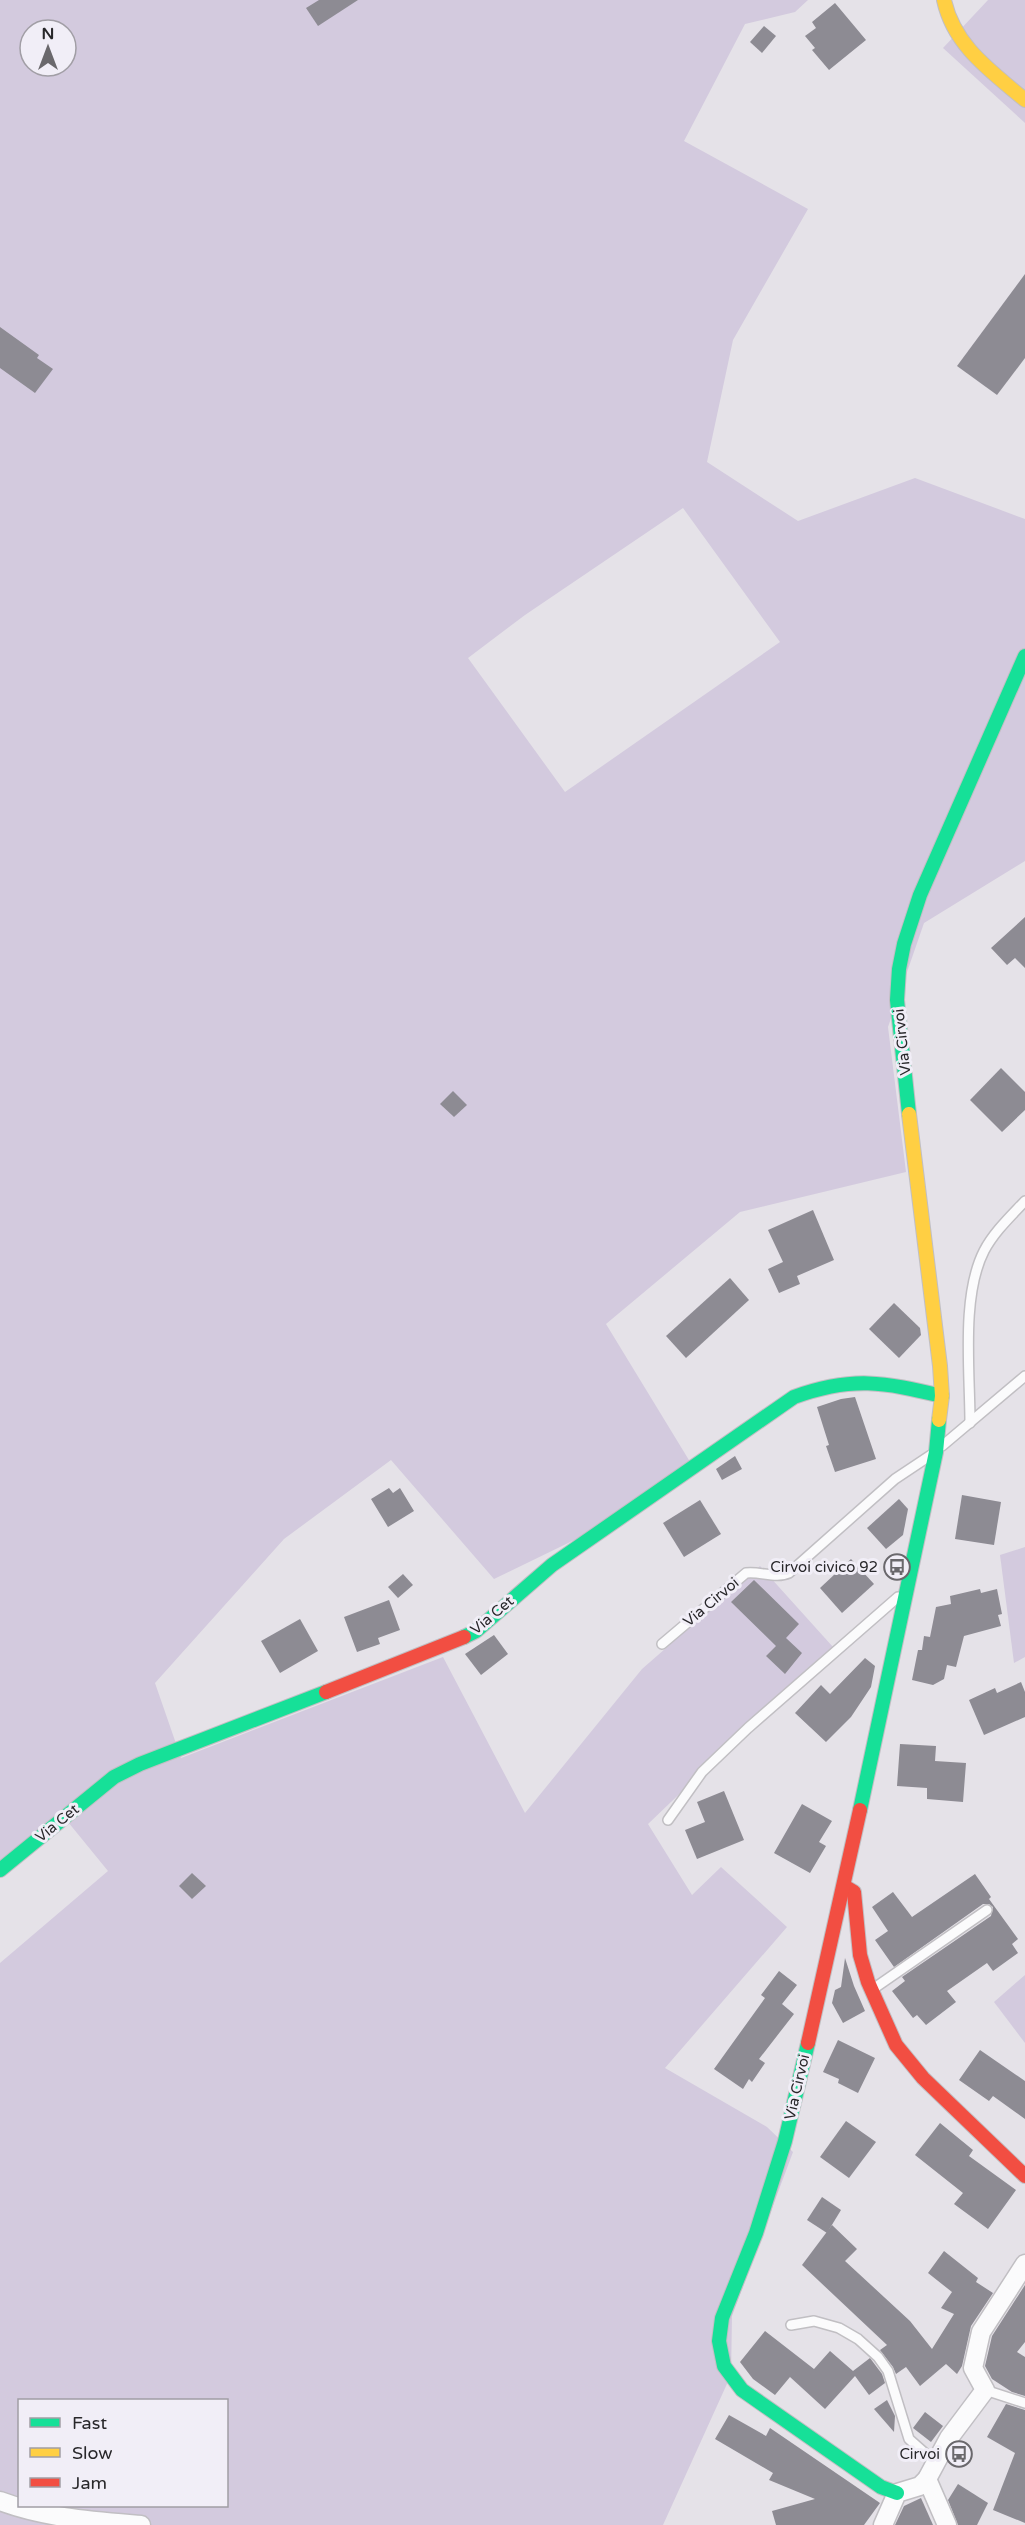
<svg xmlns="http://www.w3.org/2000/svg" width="1025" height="2525" font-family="'Varela Round',sans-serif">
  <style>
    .green { fill: #d3cade; fill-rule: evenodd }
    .building { fill: #8d8b93 }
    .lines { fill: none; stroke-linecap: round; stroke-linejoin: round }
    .lane-casing { stroke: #c1bfc3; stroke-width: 12 }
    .street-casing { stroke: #c1bfc3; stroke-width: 21 }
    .fast-casing { stroke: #c1bfc3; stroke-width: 16 }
    .slow-casing { stroke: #c1bfc3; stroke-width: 16 }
    .jam-casing { stroke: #c1bfc3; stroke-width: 16 }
    .lane { stroke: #fbfbfc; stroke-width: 9 }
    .street { stroke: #fbfbfc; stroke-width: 18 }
    .fast { stroke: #16e098; stroke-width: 14 }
    .slow { stroke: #ffcf43; stroke-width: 14 }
    .jam { stroke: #f24e42; stroke-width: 14 }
    .labels { text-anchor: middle; stroke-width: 6; stroke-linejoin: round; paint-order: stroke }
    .street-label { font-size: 15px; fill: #28272a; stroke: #f1eef7 }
    .poi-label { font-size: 15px; fill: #28272a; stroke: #f1eef7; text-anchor: end }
  </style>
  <rect width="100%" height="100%" fill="#e5e2e8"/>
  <g class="green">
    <path d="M0,0H808L795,12L745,24L684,141L808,209L733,340L707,462L798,521L915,478L1025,519V861L924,923L888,1027L906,1172L740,1212L606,1324L695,1470L634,1511L494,1579L391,1460L284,1539L155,1683L181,1758L443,1657L525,1813L642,1669L760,1566L833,1647L648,1824L692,1895L721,1867L787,1927L665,2068L767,2127L793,2152L732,2316L731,2375L663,2525H0V1963L108,1871L68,1822L0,1868ZM30,30H66V66H30ZM683,508L780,642L565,792L468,658L525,615ZM20,2400H226V2506H20Z"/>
    <path d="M988,0H1025V123L943,48Z"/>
    <path d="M1025,1547V1657L1014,1663L1000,1555Z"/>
    <path d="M1025,1975V2043L994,2002Z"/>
  </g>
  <g class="building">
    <path d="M319,0H358L318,26L306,8Z"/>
    <path d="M835,3L866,40L829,70L812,50L815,48L805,36L816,28L812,22Z"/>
    <path d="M764,26L776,36L762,53L750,42Z"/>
    <path d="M1025,274V358L997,395L957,366Z"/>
    <path d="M0,327L39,355L37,358L53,369L35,393L0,368Z"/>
    <path d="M1025,917V968L1015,958L1007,965L991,948Z"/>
    <path d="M1001,1068L1025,1092V1110L1002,1132L970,1100Z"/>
    <path d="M453,1091L467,1105L454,1117L440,1104Z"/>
    <path d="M813,1210L834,1260L797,1276L800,1284L779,1293L768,1269L783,1262L768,1230Z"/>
    <path d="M730,1278L749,1300L686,1358L666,1336Z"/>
    <path d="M894,1303L920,1328L921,1335L899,1358L869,1329Z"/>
    <path d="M855,1397L876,1459L835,1472L826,1446L829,1445L817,1407L841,1399Z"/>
    <path d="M735,1456L742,1469L722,1480L716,1469Z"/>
    <path d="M389,1488L393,1493L400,1488L414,1511L388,1527L371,1499Z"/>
    <path d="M962,1495L1001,1502L994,1545L955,1539Z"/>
    <path d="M899,1499L908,1509L903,1535L886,1549L867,1528Z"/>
    <path d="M700,1500L721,1534L684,1557L663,1523Z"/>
    <path d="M851,1559L874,1584L842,1613L820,1588Z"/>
    <path d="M403,1574L413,1585L398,1598L388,1587Z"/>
    <path d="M754,1580L799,1624L786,1638L802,1653L785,1674L766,1656L776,1646L731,1602Z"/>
    <path d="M980,1589L981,1593L997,1589L1002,1614L998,1615L1001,1626L964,1636L956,1667L947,1665L944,1679L933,1685L912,1680L918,1650H922L924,1636L930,1637L936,1607L951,1604L950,1596Z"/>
    <path d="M389,1600L400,1630L378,1638L380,1644L357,1652L344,1617Z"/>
    <path d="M300,1619L318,1651L280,1673L261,1641Z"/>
    <path d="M494,1635L508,1654L481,1675L465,1654Z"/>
    <path d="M865,1658L875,1666L871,1687L851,1717L826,1742L795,1713L821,1685L830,1694Z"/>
    <path d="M1021,1682L1025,1692V1717L984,1735L969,1700L995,1688L997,1693Z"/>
    <path d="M900,1744L936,1746L935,1761L966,1763L963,1802L927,1799V1788L897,1786Z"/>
    <path d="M724,1791L744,1840L697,1859L685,1830L705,1822L697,1802Z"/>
    <path d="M802,1804L832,1821L819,1842L826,1846L810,1873L774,1853Z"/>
    <path d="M192,1873L206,1886L192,1899L179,1886Z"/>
    <path d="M975,1874L991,1897L989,1899L1018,1939L1012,1944L1018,1953L993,1971L987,1963L947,1991L956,2002L926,2025L917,2015L913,2018L892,1991L905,1981L902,1977L991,1916L993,1907L989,1904H983L894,1967L875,1940L888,1931L872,1907L893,1892L912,1917Z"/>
    <path d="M845,1958L854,1986L865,2011L843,2023L832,2003L835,1990L841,1987Z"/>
    <path d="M779,1971L797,1985L782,2004L794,2014L759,2059L765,2063L752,2082L749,2079L743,2089L714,2069L765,1998L761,1995Z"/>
    <path d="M838,2040L875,2058L858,2093L838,2083L839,2079L823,2072Z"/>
    <path d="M980,2050L1025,2081V2119L993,2096L989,2101L959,2080Z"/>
    <path d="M846,2121L876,2142L849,2178L820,2157Z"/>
    <path d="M940,2123L973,2150L969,2156L1016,2190L988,2229L954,2204L963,2193L915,2155Z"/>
    <path d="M822,2197L841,2210L827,2233L807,2220Z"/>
    <path d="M832,2225L857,2249L845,2261L910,2321L932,2349L954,2314L941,2308L952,2292L928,2273L944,2251L978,2278L976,2282L993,2293L971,2326L962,2366L957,2374L946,2364L920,2386L906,2367L896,2374L893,2367L880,2350L887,2345L802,2265Z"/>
    <path d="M1025,2285V2342L1017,2352L1025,2357V2396L1012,2392L992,2379L985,2366L992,2336Z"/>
    <path d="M765,2331L814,2369L830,2351L853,2371L870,2358L882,2374L885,2383L869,2395L855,2376L825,2409L790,2377L775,2395L753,2379L740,2362Z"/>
    <path d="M887,2400L895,2416L894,2432L874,2409Z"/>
    <path d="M1006,2404L1025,2410V2523L993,2510L1015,2453L987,2437Z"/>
    <path d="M925,2412L943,2426L931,2442L913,2428Z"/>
    <path d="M729,2415L766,2436L770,2428L880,2503L864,2525H776L772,2511L815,2499L769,2480L773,2473L715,2439Z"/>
    <path d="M958,2484L988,2503L977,2525H958L948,2500Z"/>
    <path d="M921,2498L933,2525H895L904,2506Z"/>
  </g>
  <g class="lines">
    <g class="lane-casing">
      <g id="lane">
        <path d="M970,1423C970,1371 961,1296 984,1251C994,1232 1010,1217 1025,1201"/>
        <path d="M942,1446L1025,1376"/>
        <path d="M662,1644L746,1573C760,1571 776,1579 789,1573L895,1479L931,1455"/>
        <path d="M668,1820L702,1772L748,1728L898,1597"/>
        <path d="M873,1989L987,1910"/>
        <path d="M791,2325L814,2321L839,2328L858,2339L878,2357L888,2371L909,2439L935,2462"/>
        <path d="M985,2390L1025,2403"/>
      </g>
    </g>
    <g class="street-casing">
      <g id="street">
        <path d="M927,2479L947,2525"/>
        <path d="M0,2501C45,2518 93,2521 141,2525"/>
        <path d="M883,2525L897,2493L920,2486L927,2479L949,2438L985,2390L973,2368L981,2332L1025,2264"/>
      </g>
    </g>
    <g class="fast-casing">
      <g id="fast">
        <path d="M909,1114L897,1000L899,969L904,944L920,895L1025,656"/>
        <path d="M464,1637L476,1631L552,1565L794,1397C852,1376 884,1382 942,1396"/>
        <path d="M860,1810L936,1452L939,1420"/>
        <path d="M0,1870L114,1777L140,1764L326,1692"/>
        <path d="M808,2043L785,2141L756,2233L722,2318L719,2341L724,2366L742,2390L881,2487L897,2493"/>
      </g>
    </g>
    <g class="slow-casing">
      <g id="slow">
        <path d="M944,0C954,46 991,71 1025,100"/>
        <path d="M909,1114L940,1366L942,1396L939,1420"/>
      </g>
    </g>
    <g class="jam-casing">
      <g id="jam">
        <path d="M326,1692L464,1637"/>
        <path d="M844,1886L854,1892L860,1955L868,1982L896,2045L923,2078L1025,2176"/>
        <path d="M808,2043L860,1810"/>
      </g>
    </g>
    <use href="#lane" class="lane"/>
    <use href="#street" class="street"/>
    <use href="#fast" class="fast"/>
    <use href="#slow" class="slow"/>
    <use href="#jam" class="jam"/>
  </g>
  <defs>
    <g id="bus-ring" transform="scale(1.35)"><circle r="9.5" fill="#f1eef7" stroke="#6a686c" stroke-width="1.5"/><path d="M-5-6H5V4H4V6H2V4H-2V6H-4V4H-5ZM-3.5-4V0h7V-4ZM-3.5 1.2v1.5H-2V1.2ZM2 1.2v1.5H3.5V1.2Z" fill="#6a686c"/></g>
  </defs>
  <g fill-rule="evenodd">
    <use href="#bus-ring" x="897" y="1567"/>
    <use href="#bus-ring" x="959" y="2454"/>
  </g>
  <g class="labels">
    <g class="street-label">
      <text transform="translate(902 1042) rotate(-96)" y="5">Via Cirvoi</text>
      <text transform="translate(711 1602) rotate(-40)" y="5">Via Cirvoi</text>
      <text transform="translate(492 1615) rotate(-40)" y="5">Via Cet</text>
      <text transform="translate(57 1823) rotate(-39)" y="5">Via Cet</text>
      <text transform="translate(797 2087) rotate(-77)" y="5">Via Cirvoi</text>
    </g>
    <g class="poi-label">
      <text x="878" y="1572">Cirvoi civico 92</text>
      <text x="940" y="2459">Cirvoi</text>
    </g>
  </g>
  <rect x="18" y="2399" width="210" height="108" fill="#f1eef7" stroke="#a19ea5" stroke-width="1.5"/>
  <rect x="30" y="2418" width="30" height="9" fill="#16e098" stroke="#a19ea5" stroke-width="1.5"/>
  <text x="72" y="2429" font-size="18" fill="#28272a">Fast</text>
  <rect x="30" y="2448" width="30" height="9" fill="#ffcf43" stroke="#a19ea5" stroke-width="1.5"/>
  <text x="72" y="2459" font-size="18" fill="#28272a">Slow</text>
  <rect x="30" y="2478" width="30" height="9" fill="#f24e42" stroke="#a19ea5" stroke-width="1.5"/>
  <text x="72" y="2489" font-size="18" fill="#28272a">Jam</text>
  <g transform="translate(48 48)"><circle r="28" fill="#f1eef7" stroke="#a19ea5" stroke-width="1.5"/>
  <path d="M0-4.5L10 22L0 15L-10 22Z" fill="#6a686c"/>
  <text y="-9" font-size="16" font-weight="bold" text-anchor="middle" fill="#28272a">N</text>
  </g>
</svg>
